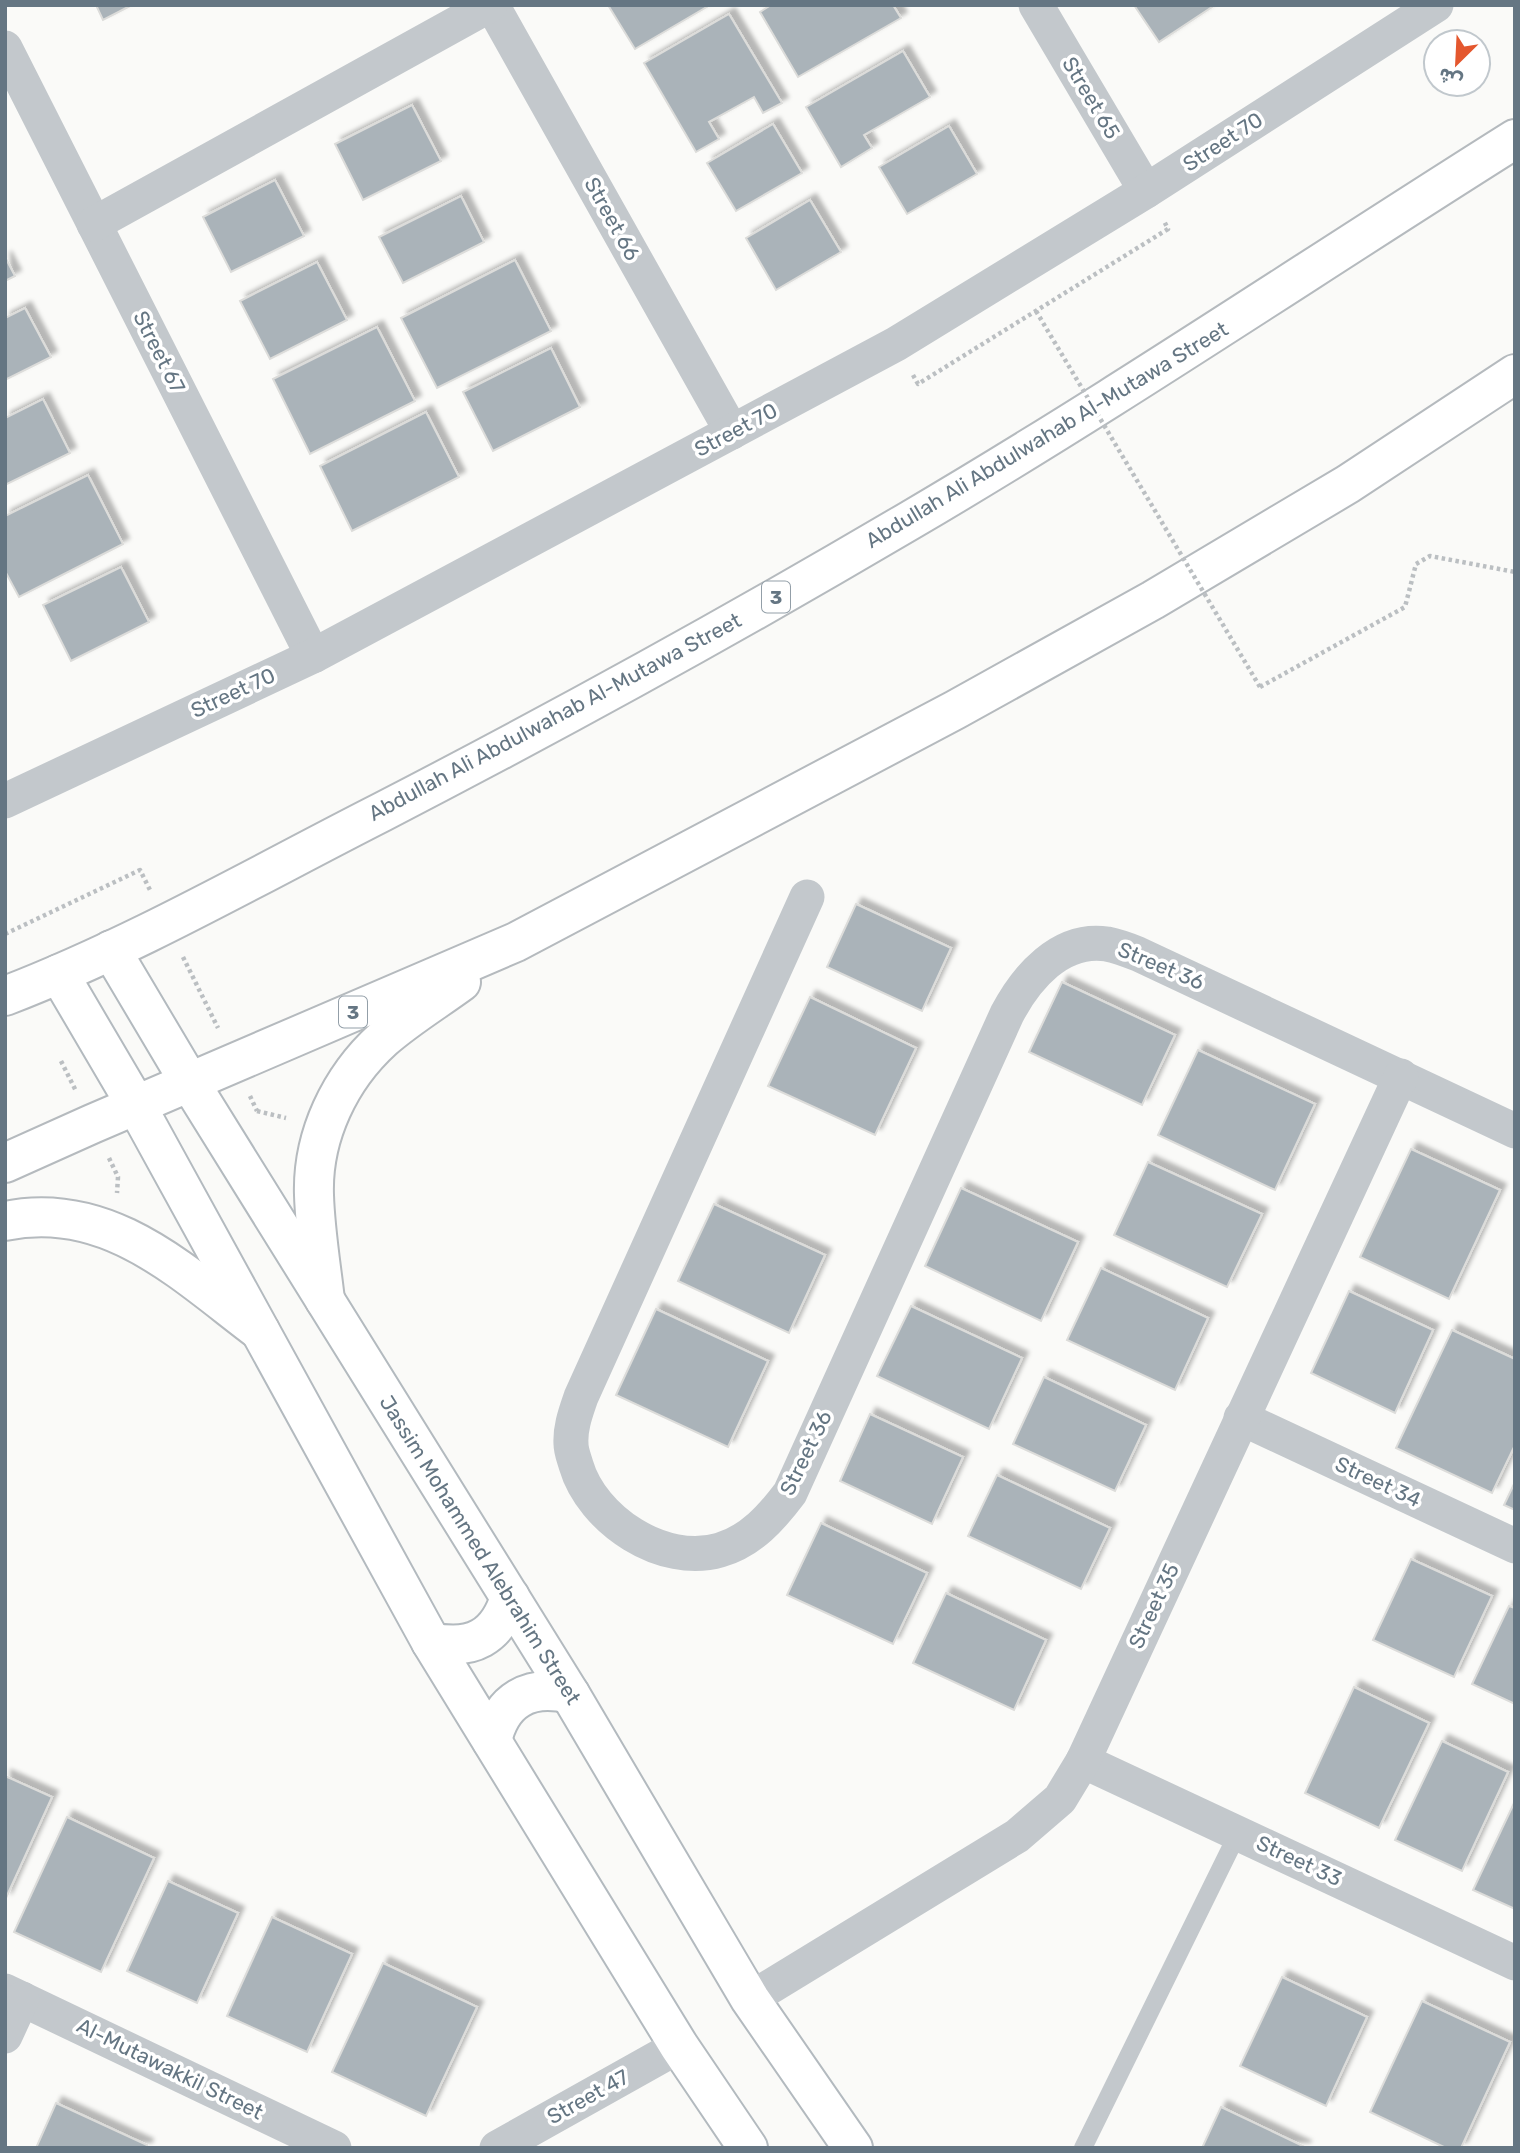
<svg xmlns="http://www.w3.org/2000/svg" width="1520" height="2153" font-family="Rubik,Cairo,sans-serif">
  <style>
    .building { fill: #aab3b9; stroke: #dcdcda; stroke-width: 2; filter: url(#shadow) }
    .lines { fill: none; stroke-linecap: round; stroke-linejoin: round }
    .secondary-casing { stroke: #b3babf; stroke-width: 42 }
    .primary-casing { stroke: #b5babe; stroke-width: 42 }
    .path { stroke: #bbbfc2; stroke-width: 4.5; stroke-dasharray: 3.5 3.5; stroke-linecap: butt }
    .lane { stroke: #c3c8cc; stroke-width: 18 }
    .street { stroke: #c3c8cc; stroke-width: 35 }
    .secondary { stroke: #fff; stroke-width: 38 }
    .primary { stroke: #fff; stroke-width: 38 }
    .path-bridge { stroke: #bbbfc2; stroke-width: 4.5; stroke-dasharray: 3.5 3.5; stroke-linecap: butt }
    .labels { text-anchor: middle; stroke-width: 7; stroke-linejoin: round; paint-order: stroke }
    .shield { fill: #fff; stroke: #939fa8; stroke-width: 2 }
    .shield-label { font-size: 19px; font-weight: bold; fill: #657683 }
    .street-label { font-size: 21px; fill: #657683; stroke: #fff }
  </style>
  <defs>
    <filter id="shadow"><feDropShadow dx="6" dy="-6" stdDeviation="2" flood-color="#0004"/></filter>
  </defs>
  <rect width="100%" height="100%" fill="#fafaf8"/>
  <g class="building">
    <path d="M96,5H132L103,20Z"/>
    <path d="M608,5H710L635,49Z"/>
    <path d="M771,5H893L901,18L798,77L760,12Z"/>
    <path d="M1134,5H1215L1159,42Z"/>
    <path d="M729,14L782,103L763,113L754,97L709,122L719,139L696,152L644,63Z"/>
    <path d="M903,51L930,97L864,135L872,148L841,167L806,107Z"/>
    <path d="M412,105L441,161L363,200L335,144Z"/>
    <path d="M773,124L802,173L736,211L707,163Z"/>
    <path d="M949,126L977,174L907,214L879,167Z"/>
    <path d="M275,180L304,236L231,272L203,217Z"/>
    <path d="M461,196L484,242L403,283L379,237Z"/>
    <path d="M810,200L841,252L776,290L746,238Z"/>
    <path d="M5,257L15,276L5,281Z"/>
    <path d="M515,260L551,331L437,388L401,318Z"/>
    <path d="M317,262L347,320L270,359L240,301Z"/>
    <path d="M25,308L51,357L5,380V318Z"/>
    <path d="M377,327L415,401L310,454L273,379Z"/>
    <path d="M551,348L580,407L493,451L463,392Z"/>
    <path d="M43,399L70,453L5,485V418Z"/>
    <path d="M426,412L459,477L352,531L320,466Z"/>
    <path d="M88,475L123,544L19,597L5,571V516Z"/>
    <path d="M121,567L149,622L71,661L43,605Z"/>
    <path d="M856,904L951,948L922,1011L827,967Z"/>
    <path d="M1062,982L1175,1035L1142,1105L1029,1052Z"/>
    <path d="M810,997L916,1048L875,1135L768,1086Z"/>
    <path d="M1198,1050L1315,1104L1275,1190L1158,1135Z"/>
    <path d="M1411,1149L1500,1190L1449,1299L1360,1257Z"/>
    <path d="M1148,1162L1262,1214L1227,1287L1114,1235Z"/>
    <path d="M961,1188L1078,1242L1041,1321L925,1266Z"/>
    <path d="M714,1204L825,1255L789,1333L678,1281Z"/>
    <path d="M1101,1268L1208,1318L1175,1390L1067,1340Z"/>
    <path d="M1349,1291L1433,1330L1395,1413L1311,1373Z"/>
    <path d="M911,1306L1022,1358L989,1429L877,1376Z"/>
    <path d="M656,1309L768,1361L728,1447L616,1395Z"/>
    <path d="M1452,1330L1515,1359V1445L1492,1493L1396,1448Z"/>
    <path d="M1044,1377L1146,1425L1115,1491L1013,1444Z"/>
    <path d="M870,1414L963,1457L932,1524L840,1481Z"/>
    <path d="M997,1475L1110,1528L1081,1589L968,1536Z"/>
    <path d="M1515,1482V1510L1504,1505Z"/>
    <path d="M821,1523L927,1573L893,1644L787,1595Z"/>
    <path d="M1411,1559L1492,1596L1454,1677L1373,1640Z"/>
    <path d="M946,1593L1046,1640L1014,1710L913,1663Z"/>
    <path d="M1509,1606L1515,1608V1704L1472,1684Z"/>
    <path d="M1354,1687L1429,1723L1379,1828L1305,1793Z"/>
    <path d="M1442,1741L1508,1772L1462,1871L1395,1840Z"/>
    <path d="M5,1776L52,1797L5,1900Z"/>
    <path d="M1515,1801V1909L1473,1890Z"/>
    <path d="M67,1817L154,1858L101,1972L14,1932Z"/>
    <path d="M168,1881L238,1913L197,2003L127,1971Z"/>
    <path d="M272,1917L352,1954L307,2052L227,2016Z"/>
    <path d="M383,1963L477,2007L426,2116L332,2072Z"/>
    <path d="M1282,1977L1367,2017L1326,2106L1240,2066Z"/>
    <path d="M1422,2001L1510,2042L1461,2148H1446L1370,2112Z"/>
    <path d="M56,2103L147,2145L146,2148H36Z"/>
    <path d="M1221,2107L1305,2147L1304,2148H1202Z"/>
  </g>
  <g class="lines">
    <g class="secondary-casing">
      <g id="secondary">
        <path d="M111,950L190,1083L570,1694L750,1999L853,2148"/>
        <path d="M59,974L136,1105L431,1642L679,2046L748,2148"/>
        <path d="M431,1642C472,1651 498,1637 510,1597"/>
        <path d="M492,1741C501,1700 529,1684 570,1694"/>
      </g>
    </g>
    <g class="primary-casing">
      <g id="primary">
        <path d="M5,996C135,946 258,875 382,812C560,720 736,623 909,521C1115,400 1313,266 1515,139"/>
        <path d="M5,1163L92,1124L516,942L955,710L1153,600L1348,484L1515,374"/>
        <path d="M5,1221C109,1199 184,1274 260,1331"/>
        <path d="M325,1300C321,1265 315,1230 314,1195C312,1136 340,1078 383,1039C407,1018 435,1001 461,982"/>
      </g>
    </g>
    <g class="path">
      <path d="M913,375L918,384L1168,229L1164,221"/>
      <path d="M1260,687L1405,607L1416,564L1430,556L1515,572"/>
      <path d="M5,934L140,870L150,890"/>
      <path d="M183,957L218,1028"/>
      <path d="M61,1061L76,1091"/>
      <path d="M250,1096L257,1111"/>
      <path d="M257,1111L286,1118"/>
      <path d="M109,1158L118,1177L117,1193"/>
    </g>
    <path class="lane" d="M1083,2148L1238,1833"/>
    <g class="street">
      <path d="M492,5L732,432"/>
      <path d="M1036,5L1146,191"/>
      <path d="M5,48L313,656"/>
      <path d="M94,224L490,5"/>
      <path d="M5,801L313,656L896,344L1146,191L1436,5"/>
      <path d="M807,897L581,1397C576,1412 570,1427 571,1444C571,1451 574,1458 576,1465C592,1520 663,1567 720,1550C751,1541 772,1517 790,1493L1007,1014C1026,978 1060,937 1107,944C1117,946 1128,950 1138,954L1515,1131"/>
      <path d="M1241,1418L1515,1546"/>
      <path d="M1083,1761L1515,1963"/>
      <path d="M5,1991L334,2148"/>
      <path d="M750,1999L1017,1836L1060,1799L1083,1761L1401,1076"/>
      <path d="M5,2036L22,1999"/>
      <path d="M497,2148L679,2046"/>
    </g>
    <use href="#secondary" class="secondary"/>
    <use href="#primary" class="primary"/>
    <path class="path-bridge" d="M1036,311L1260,687"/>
  </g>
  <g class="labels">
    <g class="shield">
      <rect x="762" y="581.5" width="28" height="31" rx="5"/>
      <rect x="339" y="996.5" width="28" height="31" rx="5"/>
    </g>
    <g class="shield-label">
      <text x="776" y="604">3</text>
      <text x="353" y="1019">3</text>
    </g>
    <g class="street-label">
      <text transform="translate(1091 98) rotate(59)" y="7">Street 65</text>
      <text transform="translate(1223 142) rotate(-33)" y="7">Street 70</text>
      <text transform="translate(612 219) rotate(61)" y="7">Street 66</text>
      <text transform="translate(159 352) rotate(63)" y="7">Street 67</text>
      <text transform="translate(736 430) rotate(-28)" y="7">Street 70</text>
      <text transform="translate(1047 435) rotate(-31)" y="7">Abdullah Ali Abdulwahab Al-Mutawa Street</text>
      <text transform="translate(233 693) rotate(-25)" y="7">Street 70</text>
      <text transform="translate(555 717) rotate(-28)" y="7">Abdullah Ali Abdulwahab Al-Mutawa Street</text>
      <text transform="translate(1161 966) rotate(23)" y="7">Street 36</text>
      <text transform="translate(806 1453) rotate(-64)" y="7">Street 36</text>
      <text transform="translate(1378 1482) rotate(25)" y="7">Street 34</text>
      <text transform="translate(480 1550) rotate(58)" y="7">Jassim Mohammed Alebrahim Street</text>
      <text transform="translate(1154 1606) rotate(-65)" y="7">Street 35</text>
      <text transform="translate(1299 1861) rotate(25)" y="7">Street 33</text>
      <text transform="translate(170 2069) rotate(26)" y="7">Al-Mutawakkil Street</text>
      <text transform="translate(588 2097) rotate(-29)" y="7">Street 47</text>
    </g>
  </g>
  <rect width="1520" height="2153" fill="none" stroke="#657683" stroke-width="14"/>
  <g transform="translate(1457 63) rotate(204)"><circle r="33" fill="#ffffff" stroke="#c1c8cd" stroke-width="2"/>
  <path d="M0-5L12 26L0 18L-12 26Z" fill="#e4572e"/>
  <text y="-10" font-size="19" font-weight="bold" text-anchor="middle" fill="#657683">ش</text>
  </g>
</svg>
